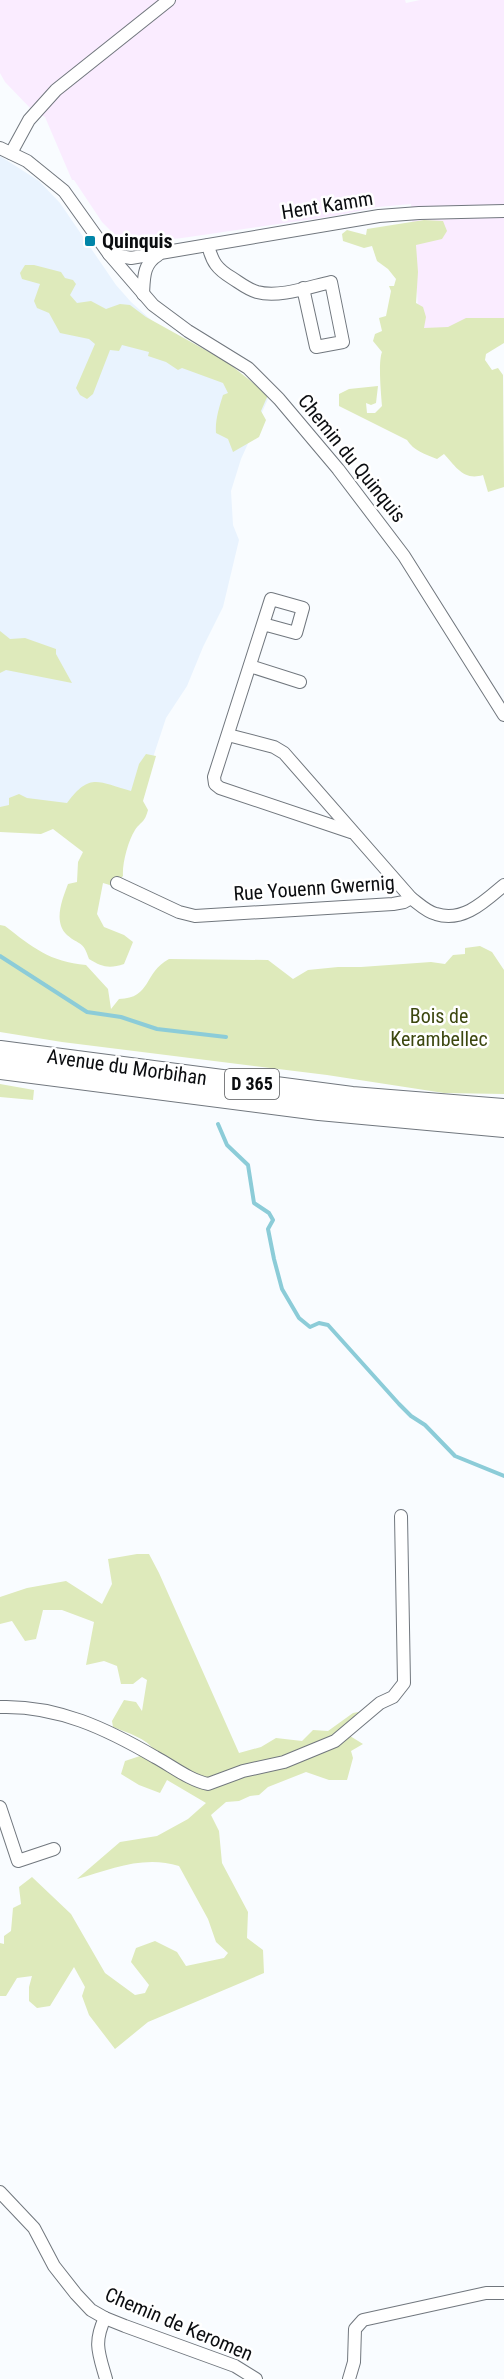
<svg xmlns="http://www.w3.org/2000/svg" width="504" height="2379" font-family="'Roboto Condensed',sans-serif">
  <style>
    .industrial { fill: #faecff }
    .built { fill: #e9f3fe }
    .green { fill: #deeabb }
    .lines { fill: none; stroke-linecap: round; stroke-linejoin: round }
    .stream { stroke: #8cccd8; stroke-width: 4 }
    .minor-casing { stroke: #71777e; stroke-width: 14 }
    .trunk-casing { stroke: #71777e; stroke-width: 22 }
    .minor { stroke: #fff; stroke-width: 12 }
    .trunk { stroke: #fff; stroke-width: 20 }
    .poi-dot { fill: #0185a8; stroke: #fff; stroke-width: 2 }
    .labels { text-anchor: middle; stroke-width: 5; stroke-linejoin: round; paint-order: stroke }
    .shield { fill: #fff; stroke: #545658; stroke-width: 1.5 }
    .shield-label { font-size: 18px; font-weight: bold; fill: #0b0d10 }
    .street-label { font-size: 20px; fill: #0b0d10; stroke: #fff }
    .poi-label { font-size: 20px; font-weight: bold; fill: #0b0d10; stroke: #fff; text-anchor: start }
    .park-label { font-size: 20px; fill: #3c470f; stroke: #fff }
  </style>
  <rect width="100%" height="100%" fill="#f9fcff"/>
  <path class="industrial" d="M0,0H405L406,3L420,0H504V330L420,336L411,204L378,207L334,216L182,238L139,242L129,241L115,235L102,222L74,180H72L45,117L32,110L5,82L0,73Z"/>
  <path class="built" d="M0,156L39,181L60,203L116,285L131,302L159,327L257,389L268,399L241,459L231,491L233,525L239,540L223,607L203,647L187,686L166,718L139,800L0,808Z"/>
  <g class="green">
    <path d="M424,220L443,221L447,231L442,239L416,245L418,272L416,303L423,307L426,317L424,328L448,327L466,318H504V343L486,354L485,360L492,370L498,368L503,375L504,487L488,492L483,475C464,481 456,467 444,454L437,459C425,454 414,451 407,440L339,406V394L349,389L378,386L376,403L371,405L366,403L367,413H375L382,406C381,393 378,362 382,352L373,341L375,334L382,331L379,318L386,316L391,291L389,286H394L396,279L388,269L377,261L372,246L364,248L343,241L342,234L347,230L366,235L367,229Z"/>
    <path d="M25,265H34L61,272L65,278L73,280L76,284L70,295L77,303L91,301L106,309L120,304L130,305L146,317L227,362L268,395L261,411L266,420L259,437L233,452L228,439L216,433C215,420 219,408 223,395L228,393L223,383L182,368L178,370L166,362L148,356L149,352L122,345L119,351L110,350L93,394L87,399L80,395L76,388L95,344L89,339L60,333L49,313L37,308L34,301L40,284L22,279L20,273Z"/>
    <path d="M0,631L10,639L25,638L56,649V654L72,683L6,670L0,673Z"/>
    <path d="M146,754L156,756L143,801L148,810C144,824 142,820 135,830C128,841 122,864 123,876L113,886L103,883L97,914L104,927L124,935L133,942L124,964C109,969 102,967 89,959C83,940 80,946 67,935C53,922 62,900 68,884L77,882L78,862L83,852L53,829L41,834L0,832V807L9,805V798L19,794L27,798L67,803C90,772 98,782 131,791L139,764Z"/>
    <path d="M0,925L5,926C32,947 50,962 86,965L108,989L111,1009L119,999C152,998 143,973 169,959L268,960L293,979L308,970L338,967H361L431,962L445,964L453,955L465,954V948L480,946L492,952L504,970V1094L444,1093L327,1075L62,1042L0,1032Z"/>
    <path d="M0,1084L34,1090L33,1100L0,1097Z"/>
    <path d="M137,1554H149L159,1573L239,1753L261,1747L276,1738L302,1741L313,1730L328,1731L353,1713L364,1711L350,1736L363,1744L351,1751L353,1758L347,1780H329L306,1772L268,1787L259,1795L250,1796L239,1801L226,1802L211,1815L219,1831L222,1863L248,1912L247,1938L263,1950L264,1973L148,2022L115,2049L89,2015L82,1996L85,1987L74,1967L50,2006L37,2008L29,2001V1987L32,1976L17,1978L6,1996H0V1943L4,1944V1936L11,1931L13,1908L21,1904L19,1887L32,1877L71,1914L105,1973L135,1995L145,1993L149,1985L131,1962L136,1948L155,1941L177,1952L186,1966L224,1958L228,1953L216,1942L208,1919L179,1866C144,1855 111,1869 77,1879L120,1842L157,1836L188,1819L206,1803L167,1780L160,1793L139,1785L121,1774L125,1761L155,1751C146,1738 128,1733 113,1727L112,1721L124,1700L136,1702L142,1711L147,1680L142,1677L133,1684H121L117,1666L104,1661L86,1665L94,1622L62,1610H43L36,1639L25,1641L12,1621L0,1624V1597L27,1588L66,1581L102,1604L112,1584L108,1559Z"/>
  </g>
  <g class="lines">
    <g class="stream">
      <path d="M0,956L87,1012L121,1017L157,1029L226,1037"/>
      <path d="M218,1124L227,1145L248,1165L254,1203L269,1213L273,1220L268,1229L274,1259L282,1289L299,1318L310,1327L319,1323L328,1325L399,1404L411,1416L425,1425L455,1456L504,1476"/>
    </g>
    <g class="minor-casing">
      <g id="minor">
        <path d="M0,148L27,161L64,191L109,254L153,305L188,331L248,368L279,399L338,469L404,556L504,715"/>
        <path d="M11,153L29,120L56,90L169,0"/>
        <path d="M208,245C212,262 217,269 232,278C240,283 247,289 257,292C279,298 309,287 331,282L343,342L316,347L303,288"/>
        <path d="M109,254L131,258L379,216L419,213L504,211"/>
        <path d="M143,294C144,278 143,264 158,255"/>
        <path d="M263,624L296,633L303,608L271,599C252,659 233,718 214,777L215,784L220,788L351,832"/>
        <path d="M250,666L300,682"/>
        <path d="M228,735L274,747L284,753L411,898"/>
        <path d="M117,883L179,912L195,916L393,904L404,902L411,898C419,904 427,912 436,914C463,923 485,901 504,885"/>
        <path d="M0,1707C57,1705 107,1729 155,1757C172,1766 189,1780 208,1784L243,1771L284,1762L335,1741L380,1703L393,1697L404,1683L401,1516"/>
        <path d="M0,1807L18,1861L54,1849"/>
        <path d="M0,2192L34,2228L54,2266L76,2294L91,2310L105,2318L125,2326L235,2366L256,2379"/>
        <path d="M105,2318C93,2343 99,2354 106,2379"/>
        <path d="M349,2379L354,2362L355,2329L363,2320L486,2293H504"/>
      </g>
    </g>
    <g class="trunk-casing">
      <g id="trunk">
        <path d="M0,1051L352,1097L504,1109"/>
        <path d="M0,1069L319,1110L504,1127"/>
      </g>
    </g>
    <use href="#minor" class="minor"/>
    <use href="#trunk" class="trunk"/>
  </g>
  <rect class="poi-dot" x="84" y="235" width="12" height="12" rx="3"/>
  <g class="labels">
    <rect class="shield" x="225" y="1069" width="54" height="30" rx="4.5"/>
    <g class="shield-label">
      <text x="252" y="1090">D 365</text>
    </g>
    <g class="street-label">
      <text transform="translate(327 205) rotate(-9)" y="7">Hent Kamm</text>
      <text transform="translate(352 458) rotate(51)" y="7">Chemin du Quinquis</text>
      <text transform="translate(314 888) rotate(-4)" y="7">Rue Youenn Gwernig</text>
      <text transform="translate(127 1067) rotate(8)" y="7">Avenue du Morbihan</text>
      <text transform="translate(179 2324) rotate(23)" y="7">Chemin de Keromen</text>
    </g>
    <g class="poi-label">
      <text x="102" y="248">Quinquis</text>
    </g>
    <g class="park-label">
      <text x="439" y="1023">Bois de<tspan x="439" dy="23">Kerambellec</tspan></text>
    </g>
  </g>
</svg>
